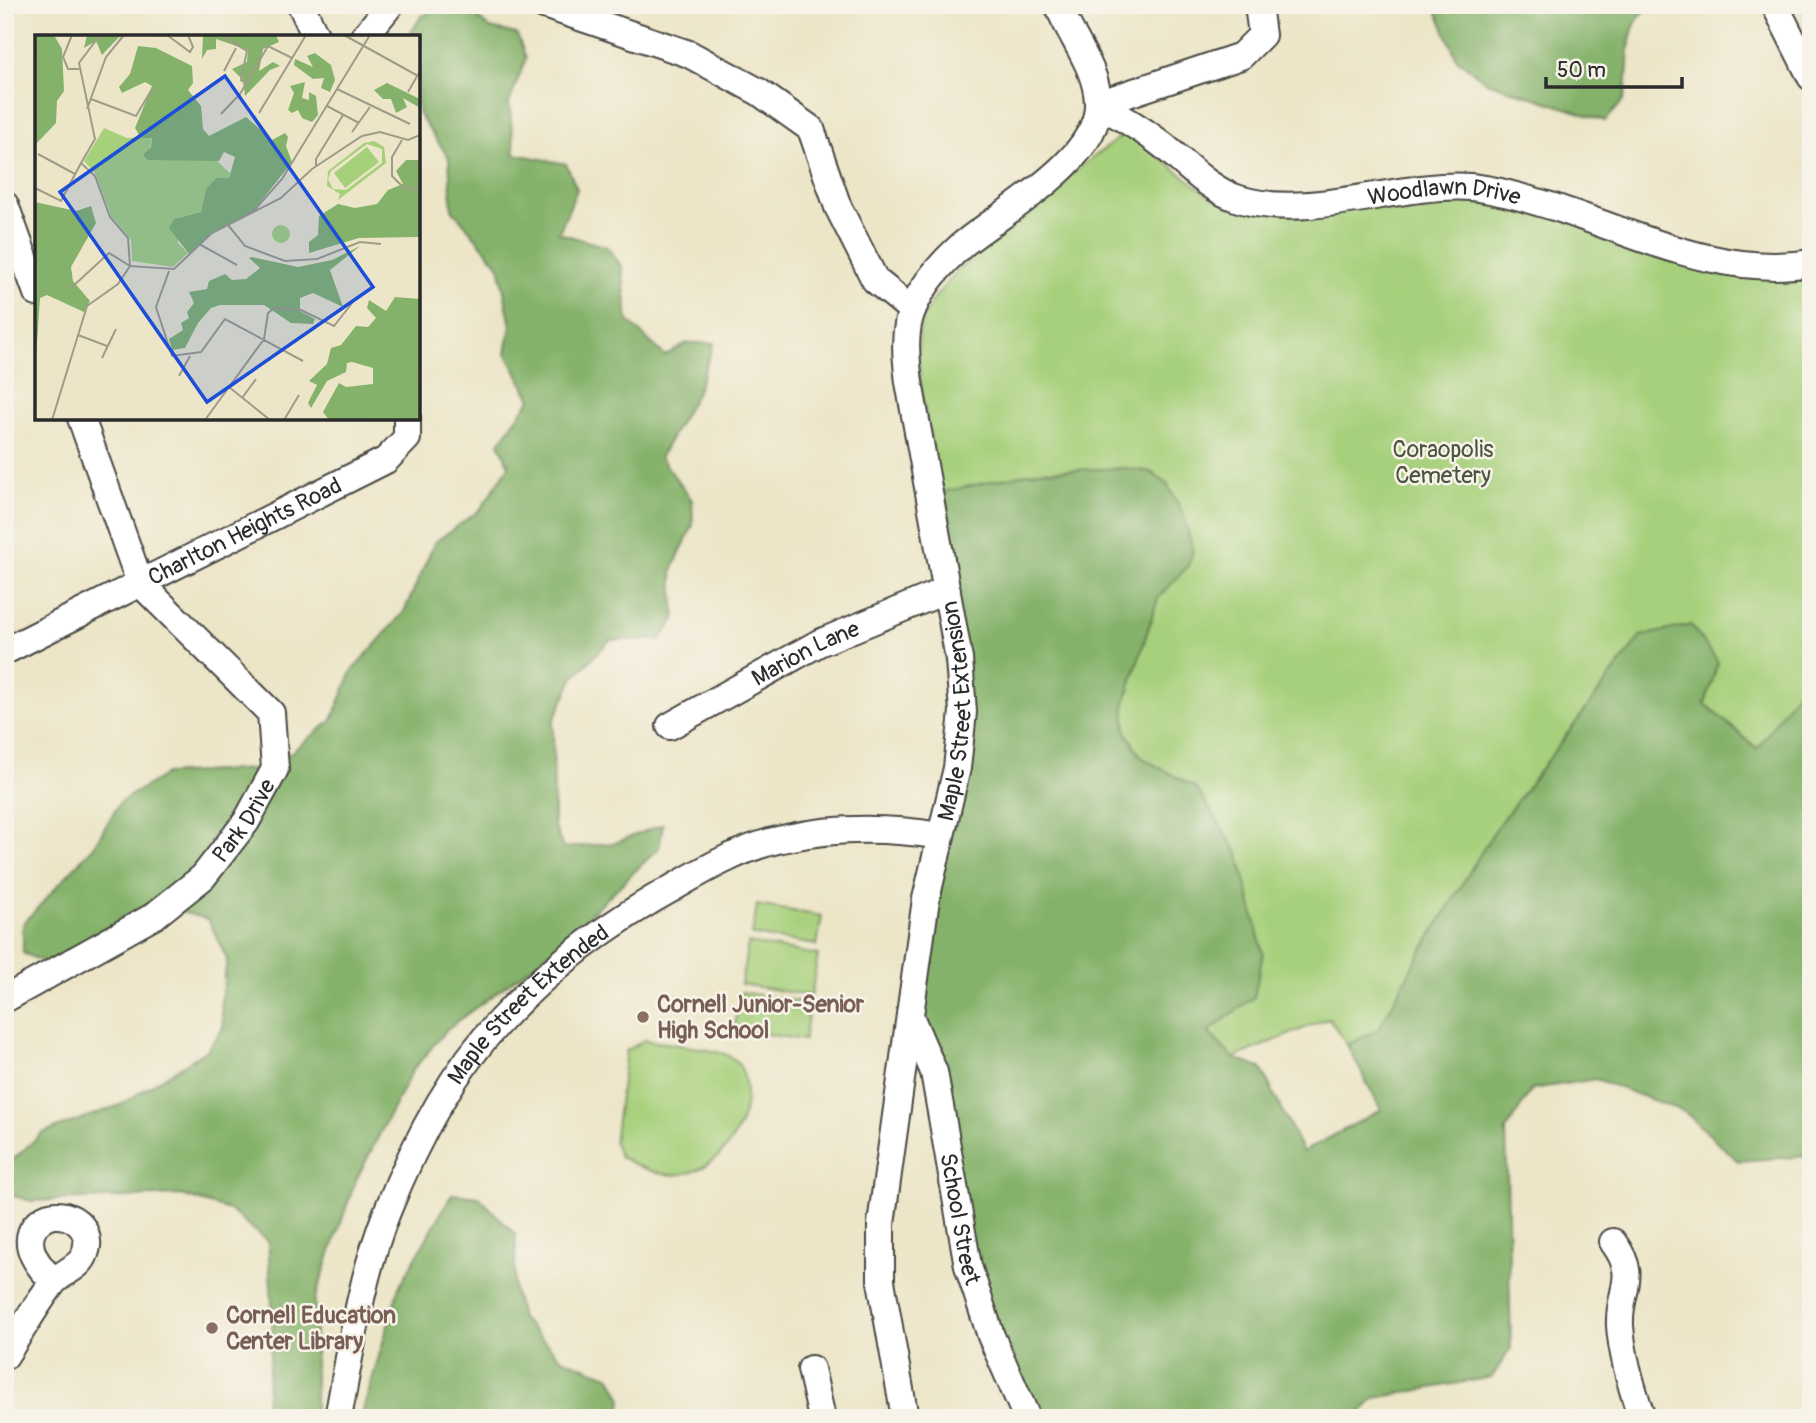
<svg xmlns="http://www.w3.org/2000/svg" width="1816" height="1423" font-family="Pangolin,sans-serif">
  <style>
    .green { fill: #a7d07b; stroke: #697e53; stroke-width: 2 }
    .forest { fill: #85b26b; stroke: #586e4b; stroke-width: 2 }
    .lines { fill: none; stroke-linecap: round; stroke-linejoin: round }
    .minor-casing { stroke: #484742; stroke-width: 30 }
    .minor { stroke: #fff; stroke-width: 26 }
    .education-dot { fill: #8d6e63; stroke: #f7f3e8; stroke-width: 2.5 }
    .labels { text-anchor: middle; stroke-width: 5; stroke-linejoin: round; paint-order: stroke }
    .street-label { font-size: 23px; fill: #2b2b2b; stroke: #f7f3e8 }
    .park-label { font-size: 23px; fill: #4a543f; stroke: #f7f3e8 }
    .education-label { font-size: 23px; font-weight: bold; fill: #785e54; stroke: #f7f3e8; text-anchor: start }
    .inset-road { fill: none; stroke: #9f9b89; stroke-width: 2 }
    .view { fill: #1d4ed8; fill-opacity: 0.15; stroke: #1d4ed8; stroke-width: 3.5 }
    .inset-edge { fill: none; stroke: #2b2b2b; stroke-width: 3.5 }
  </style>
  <rect width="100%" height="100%" fill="#f7f3e8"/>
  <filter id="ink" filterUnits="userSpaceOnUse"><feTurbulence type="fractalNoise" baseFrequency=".0143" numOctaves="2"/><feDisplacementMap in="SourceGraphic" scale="14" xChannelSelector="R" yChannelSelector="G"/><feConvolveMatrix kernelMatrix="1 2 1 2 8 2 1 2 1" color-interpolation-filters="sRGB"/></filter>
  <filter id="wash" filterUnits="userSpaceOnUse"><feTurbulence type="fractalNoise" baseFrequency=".00686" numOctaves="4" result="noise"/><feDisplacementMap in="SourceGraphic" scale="28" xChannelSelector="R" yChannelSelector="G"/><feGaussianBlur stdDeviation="1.57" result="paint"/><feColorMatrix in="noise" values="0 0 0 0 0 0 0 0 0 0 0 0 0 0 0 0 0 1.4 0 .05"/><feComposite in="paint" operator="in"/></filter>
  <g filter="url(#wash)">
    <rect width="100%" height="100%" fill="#ece5c7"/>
    <g class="green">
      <path d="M1126,135L1134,137L1212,198L1468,199L1508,203L1811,273V671L1758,749L1705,704L1718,662L1641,636L1493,833L1414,964L1379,1029L1347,1045L1329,1018L1233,1058L1208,1032L1253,997L1250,905L1239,855L1196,788L1141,757L1126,732L1124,706L1158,598L1188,566L941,492C933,446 912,372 920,328C930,274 1074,173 1120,137Z"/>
      <path d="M757,905L822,916L817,945L752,935Z"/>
      <path d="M748,943L818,955L811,996L741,984Z"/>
      <path d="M741,992L810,1003L804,1040L734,1029Z"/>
      <path d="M644,1040C661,1043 718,1049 729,1056C740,1062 743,1071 745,1082C753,1127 714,1181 665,1174C649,1172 634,1164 620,1157L614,1142L626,1051Z"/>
    </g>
    <g class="forest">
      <path d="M442,5L469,10L490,28L517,34L526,58L509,103L515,154L566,164L577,189L559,233L607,247L622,267L628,321L665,356L687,343H714L696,394L660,457L692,500L693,525L672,570L675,620L660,640H610L574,677L553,722L554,825L563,848L615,843L663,824L659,848L551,952L447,1029L412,1071L355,1182L315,1298V1418H265L273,1320L268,1241L229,1210L181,1195L31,1201L7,1194L5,1167L42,1133L120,1105L207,1050L223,1028L221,1002L227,959L208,919L150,904L46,963L23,953V924L94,846L120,802L166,774L271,768L332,720L352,671L404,612L435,542L480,510L509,466L499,443L531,399L506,353L511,326L499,266L452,209L449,158L418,113V37H408L421,17Z"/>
      <path d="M1434,5H1652C1620,27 1632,63 1625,95C1623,104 1611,114 1605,121L1487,82L1457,59Z"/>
      <path d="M1126,468L1151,472L1167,484L1183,513L1193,551L1188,566L1158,598L1124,705L1126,732L1141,757L1196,788L1239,855L1263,954L1254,997L1208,1032L1233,1058L1261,1068L1303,1152L1381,1110L1347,1045L1379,1029L1414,964L1493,833L1641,636L1691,625L1718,662L1705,704L1757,749L1800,687L1811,688V1156L1738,1161L1685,1112L1596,1079L1532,1089L1506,1130L1511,1348L1492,1377L1375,1398L1356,1418H1027L1007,1375L909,1014L957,768L929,495L1038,471Z"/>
      <path d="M452,1194L479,1197L516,1235L514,1290L521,1318L561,1358L611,1377L622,1399L620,1418H361L399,1287Z"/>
    </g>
  </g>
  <g filter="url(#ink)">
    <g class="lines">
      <g class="minor-casing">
        <g id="minor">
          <path d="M301,5L316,37"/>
          <path d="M544,5L689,54L759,92L811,129L838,207L875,280L912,310"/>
          <path d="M1775,5L1811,77"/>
          <path d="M364,37L390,5"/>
          <path id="s1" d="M1098,104C1121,117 1144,130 1165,147C1188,166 1210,190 1239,199C1310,221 1398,182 1471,187C1499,190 1527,199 1554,207C1637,234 1721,278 1811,263"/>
          <path d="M1098,104L1241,56L1262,35L1258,5"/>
          <path d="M5,205L37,293"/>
          <path id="s2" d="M5,651L386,460L407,438V418"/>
          <path id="s3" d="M670,726L819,643L947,590"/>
          <path id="s4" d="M5,999L154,916L203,877L246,822L275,769L271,713L140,583L81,418"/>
          <path id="s5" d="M910,1016L934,1072L968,1266L991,1336L1027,1418"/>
          <path d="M1613,1242C1640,1278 1618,1289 1620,1326C1622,1356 1632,1389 1642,1418"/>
          <path d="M5,1356C21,1332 35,1306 52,1284C60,1273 78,1269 84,1256C99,1224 56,1200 35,1226C21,1245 39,1268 54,1281"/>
          <path d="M811,1369L822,1418"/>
          <path id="s6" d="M338,1418C351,1349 361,1277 387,1212C414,1144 450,1074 500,1021C550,967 612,921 676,886C710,866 748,845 787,838C838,827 890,828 940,836"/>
          <path id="s7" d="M905,1418L881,1281V1224L926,899L957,768L963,712L959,659L909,382C906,358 903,330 913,308C923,284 943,262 962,245C1002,212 1100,159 1098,103C1097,67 1071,38 1058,5"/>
        </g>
      </g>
      <use href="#minor" class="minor"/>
    </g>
  </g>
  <g class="education-dot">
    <circle cx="643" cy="1017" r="7"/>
    <circle cx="212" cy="1328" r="7"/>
  </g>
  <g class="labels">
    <g class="street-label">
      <text dy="8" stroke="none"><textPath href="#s1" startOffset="378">Woodlawn Drive</textPath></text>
      <text dy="8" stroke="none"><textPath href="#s2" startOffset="268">Charlton Heights Road</textPath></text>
      <text dy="8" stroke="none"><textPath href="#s3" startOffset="154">Marion Lane</textPath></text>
      <text dy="8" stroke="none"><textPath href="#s7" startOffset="716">Maple Street Extension</textPath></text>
      <text dy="8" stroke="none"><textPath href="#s4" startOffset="303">Park Drive</textPath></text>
      <text dy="8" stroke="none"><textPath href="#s6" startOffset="467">Maple Street Extended</textPath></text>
      <text dy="8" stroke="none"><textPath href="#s5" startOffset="210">School Street</textPath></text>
    </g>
    <g class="park-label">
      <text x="1443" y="457">Coraopolis<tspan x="1443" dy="26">Cemetery</tspan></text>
    </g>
    <g class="education-label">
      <text x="657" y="1012">Cornell Junior-Senior<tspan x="657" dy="26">High School</tspan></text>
      <text x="226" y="1323">Cornell Education<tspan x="226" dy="26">Center Library</tspan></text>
    </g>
  </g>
  <g transform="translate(35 35)">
    <rect width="385" height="385" fill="#ece5c7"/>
    <path d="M69,93L92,103L117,102L113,125L180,124L195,138L194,143H181L171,154L166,177L142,183L143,208L153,218L138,232L97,226L96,205L76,181L60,138L49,126ZM339,106L349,112L351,128L303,165L305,159L292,151L293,136L329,108ZM332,109L347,114V128L311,155L298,154L293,144L296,136ZM332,112L344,127L310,153L299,138ZM237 199a9 9 0 1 1 18 0a9 9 0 1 1-18 0Z" fill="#a7d07b" fill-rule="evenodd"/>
    <path d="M0,0H19L27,14L29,56L22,66L21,88L0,110ZM52,0H86L67,20L61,6L49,13ZM168,0H241L244,7L228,14L224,36L238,27L245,31L235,35L210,61L208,45L197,34L212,27L213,15L181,4V14L172,15L167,24ZM103,11L121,13L157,31L158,48L153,55L166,71L168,94L174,101L211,82L237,105L250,98L253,102L251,111L257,127L216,179L179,196L154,219L134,193L139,184L166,177L171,154L181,143H194L200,122L189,117L184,126L113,125L108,120L116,112L117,103H106L100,93L117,51L110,47L87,58L84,52L95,39ZM280,18L296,30L300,45L295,57L286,53L289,43L278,44L259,30L260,24L278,32L272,21ZM270,47L267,63L274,65V57L281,61L283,80L277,87L267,83L263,75L257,78L253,75L259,58L255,51ZM352,48L385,64V73L368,63L372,72L361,78L356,64H348L339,55ZM371,125H385V202L324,203L274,218V207L283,200L284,181L303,169L320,173L342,169L353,155L368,149L361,136ZM0,167L41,176L56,171L61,188L36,232L38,246L55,266L49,277L12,260L5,263L0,338ZM325,211L295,235L308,272L278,258L265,263V276L280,284L278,289L256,288L229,270H185L176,273L163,288L150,313L137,315L134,304L148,295L146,288L154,283L152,277L159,268L154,257L172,254L174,246L190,239L197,245L211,244L225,233L214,223L217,222L263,232L297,225ZM360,262L385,264V385H294L288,377L304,348L311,352L338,349V333L317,327L312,328L311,337L292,346L276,373L273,368L282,350L274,346L292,329L296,313L306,310L321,291L333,292L341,283L332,273L334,265L351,276Z" fill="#85b26b"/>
    <path class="inset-road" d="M37,0L28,22L33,34H44M65,0L44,28L60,104L46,128L60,141L75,182L93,203L95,231M132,0L155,17L158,12L153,0M185,0L212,16L206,45L212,49M309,0L385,42M189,36L201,13M302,54L375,89M373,57L385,36M56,64L101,81L117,54M292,71L324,88M52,74L71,22L89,0M224,78L271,0M186,79L205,59L233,11L257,23M317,97L335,72M367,105L357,122V141L369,153L385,156M3,119L40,139M281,131V124L308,80M0,153L26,166L46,128M217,178L247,144L335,0M193,190L210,211L250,226L282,224L325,207L346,209M164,209L202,230M134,236L121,272L137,321L166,317L190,284L268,326M36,253L74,218L95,231M43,300L72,311M67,323L81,294M144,341L155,321M194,352L235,385M207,363L221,344M17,385L52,271L83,249L95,231L139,234L177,198L246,163L277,134L327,101L345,97L373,105L385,100M170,385L229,304L233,278L239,273L266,275L299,291L318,267M249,385L264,360"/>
    <path class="view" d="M190,41L338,252L172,367L25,157Z"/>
    <rect width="385" height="385" class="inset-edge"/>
  </g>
  <rect width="1816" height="1423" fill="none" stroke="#f7f3e8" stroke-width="28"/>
  <path d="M1546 77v10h136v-10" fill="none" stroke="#2b2b2b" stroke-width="3.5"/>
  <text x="1557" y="77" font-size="21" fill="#2b2b2b" stroke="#f7f3e8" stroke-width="5" paint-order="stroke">50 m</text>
</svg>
